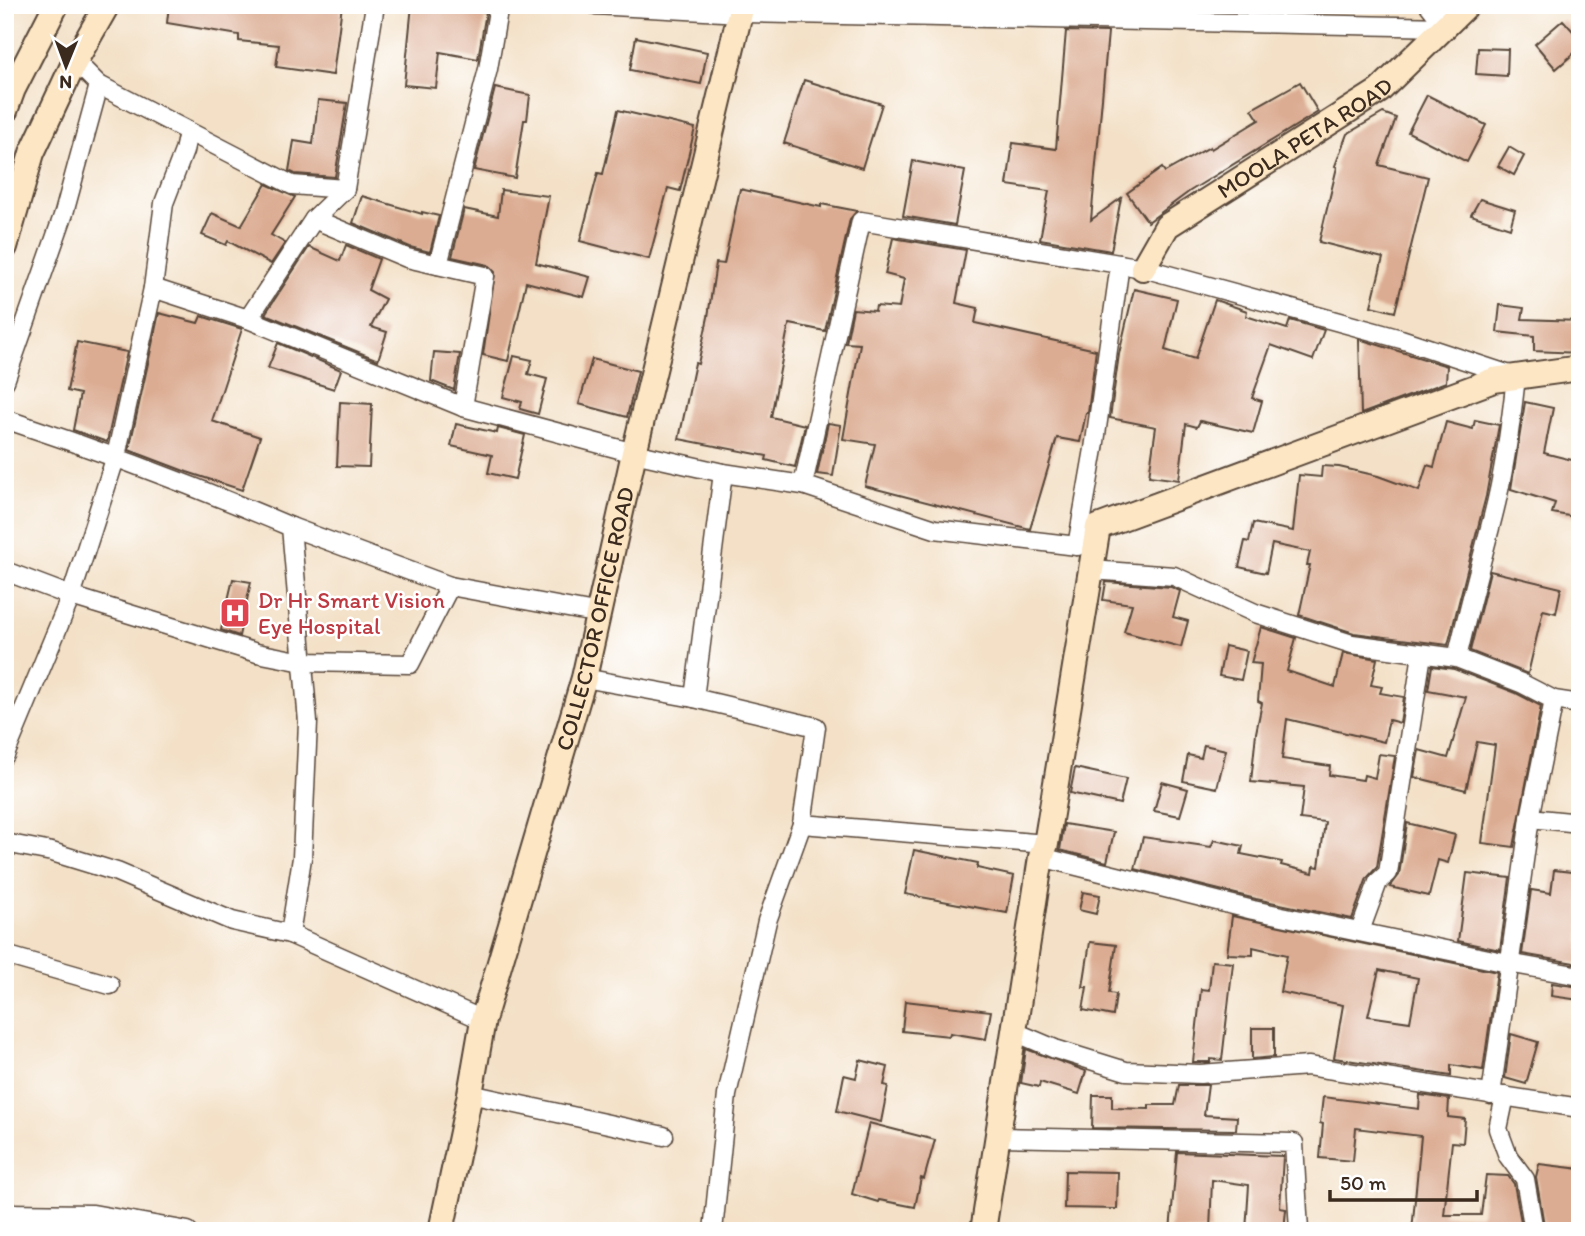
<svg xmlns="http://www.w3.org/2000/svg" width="1585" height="1236" font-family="Itim,sans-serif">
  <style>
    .building { fill: #dbac92; fill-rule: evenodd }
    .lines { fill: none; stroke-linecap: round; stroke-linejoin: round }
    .street-casing { stroke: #574537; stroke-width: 21 }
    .secondary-casing { stroke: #574537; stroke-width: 28 }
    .street { stroke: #fff; stroke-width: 18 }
    .secondary { stroke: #fce6c4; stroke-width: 24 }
    .labels { text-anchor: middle; stroke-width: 5; stroke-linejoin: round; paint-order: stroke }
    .street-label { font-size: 23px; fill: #3b2a1e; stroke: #fff }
    .health-label { font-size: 23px; fill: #be3a42; stroke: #fff; text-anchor: start }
  </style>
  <rect width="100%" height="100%" fill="#fff"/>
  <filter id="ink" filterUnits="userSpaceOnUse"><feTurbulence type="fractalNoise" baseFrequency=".0143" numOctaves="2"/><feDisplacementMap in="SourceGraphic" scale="14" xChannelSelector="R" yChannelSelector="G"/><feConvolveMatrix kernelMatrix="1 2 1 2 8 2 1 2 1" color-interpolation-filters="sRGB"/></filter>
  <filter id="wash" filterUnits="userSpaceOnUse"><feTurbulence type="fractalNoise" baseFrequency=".00686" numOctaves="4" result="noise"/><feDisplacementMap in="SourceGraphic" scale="28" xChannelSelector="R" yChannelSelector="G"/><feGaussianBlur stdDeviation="1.57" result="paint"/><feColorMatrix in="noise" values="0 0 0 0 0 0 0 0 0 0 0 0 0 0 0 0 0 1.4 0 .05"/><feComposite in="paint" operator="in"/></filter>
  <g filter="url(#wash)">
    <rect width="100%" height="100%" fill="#f3e0c6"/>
    <g id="blocks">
      <g class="building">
        <path d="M169,5H342L333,75L276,67L279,45L239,41V35L167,23Z"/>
        <path d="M412,5H445L486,12L478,59L440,52L436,88L404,85Z"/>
        <path d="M1563,20L1580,39V48L1556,69L1535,44Z"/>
        <path d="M1066,31L1108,32L1091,220L1121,198L1111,251L1040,239L1049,191L1007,185L1013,143L1056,149Z"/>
        <path d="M636,37L707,52L701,84L630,70Z"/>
        <path d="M1478,48L1508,49L1507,76L1476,74Z"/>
        <path d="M804,80L882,104L862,168L784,143Z"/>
        <path d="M1300,82L1318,112L1190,191L1148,222L1127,193L1162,168L1165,172L1210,147L1211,149L1259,120L1252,109Z"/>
        <path d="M495,88L530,95L527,120H524L515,178L474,170Z"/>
        <path d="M1427,95L1486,125L1467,162L1408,132Z"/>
        <path d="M318,100L347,103L335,177L295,174L289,171L294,141L313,144Z"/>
        <path d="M618,110L695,128L680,191L668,188L649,259L580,241L598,173L603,174Z"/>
        <path d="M1383,113L1396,118L1379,165L1428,177L1395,312L1371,306L1383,258L1319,242L1337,167L1335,166L1347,134Z"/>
        <path d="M1509,147L1524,156L1514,175L1498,166Z"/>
        <path d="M913,161L965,171L955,225L903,216Z"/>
        <path d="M266,184L295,197L271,235L285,243L271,264L228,241L226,245L202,235L212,213L241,226Z"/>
        <path d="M740,189L821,207V204L857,211L850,219L825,331L790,324L788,328L771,417L805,425L795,467L766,460L767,456L679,439L695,363L698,364L708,317L716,263L724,264Z"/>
        <path d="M501,190L549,196L536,263L590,277L584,297L526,282L508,361L483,355L495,272L488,265L452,257L464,209L498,216Z"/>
        <path d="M362,196L422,214V212L439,216L430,252L410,247L353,223Z"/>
        <path d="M1480,199L1515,210L1510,228L1471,215Z"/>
        <path d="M893,238L966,250L956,303L978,308L975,323L1096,350L1088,413H1086L1080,442L1057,438L1030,529L865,486L875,444L843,439L860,344L846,343L853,309L875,311L876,306L899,308L904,279L885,274Z"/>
        <path d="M346,245L379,259L368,290L385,299L371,327L387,332L378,360L265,314L309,247L340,261Z"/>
        <path d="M1134,289L1177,299L1165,350L1195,359L1215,300L1247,311L1246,316L1287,329L1290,320L1324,330L1313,360L1271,345L1252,398L1262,401L1253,433L1200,421L1197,427L1186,424L1179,480L1149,476L1156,427L1110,418L1119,354Z"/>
        <path d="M1500,305L1524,308L1522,319L1580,321V353L1534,351V336L1497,332Z"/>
        <path d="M159,313L198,323L201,316L242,329L212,421L260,437L242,490L187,472L129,450Z"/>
        <path d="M1359,339L1447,366L1446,382L1361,414Z"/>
        <path d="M77,342L127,352L107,442L73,430L80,394L67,391Z"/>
        <path d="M278,343L341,370L334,389L268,368Z"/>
        <path d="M434,352L460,354L454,390L431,381Z"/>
        <path d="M514,356L532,360L528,374L547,379L538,414L520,409L522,402L503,397Z"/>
        <path d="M592,359L638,371L627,417L579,404Z"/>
        <path d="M340,402L372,404L369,467L337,466Z"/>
        <path d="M1525,402L1553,408L1544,453L1580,462V518L1552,513L1555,503L1511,489Z"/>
        <path d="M1475,420L1499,425L1486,496L1448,645L1354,633L1299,615L1310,565H1307L1310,552L1272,544L1266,573L1239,567L1245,541L1249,542L1253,523L1293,531L1299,475L1321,477L1322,466L1339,467L1378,476L1419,491L1427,465L1434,467L1446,422L1473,429Z"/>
        <path d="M828,423L841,425L833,476L817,474Z"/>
        <path d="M456,424L497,433L498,428L525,435L515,479L488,473L492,455L451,446Z"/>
        <path d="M1490,571L1561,588L1556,613L1543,610L1528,674L1470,651Z"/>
        <path d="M233,579L251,582L239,636L221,630Z"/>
        <path d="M1106,582L1171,587L1180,591L1173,617L1188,621L1181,647L1124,632L1132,604L1103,600Z"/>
        <path d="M1261,627L1296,638L1287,671L1335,687L1343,653L1377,659L1371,685L1382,687L1380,693L1404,697L1400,723L1389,720L1384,742L1287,719L1282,759L1330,766L1329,775L1363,780L1364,775L1375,778L1379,754L1395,756L1377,867L1367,878L1352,919L1256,899L1135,869L1143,837L1211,847L1214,840L1243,846L1241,854L1282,862L1281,865L1313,873L1314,866L1319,867L1325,822L1300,819L1304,787L1251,782L1256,733L1262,703L1258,701L1261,664L1251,663Z"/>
        <path d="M1225,646L1247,651L1241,680L1219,676Z"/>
        <path d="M1432,666L1454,669L1516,693L1541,706L1514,847L1482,843L1495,745L1477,742L1466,790L1414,777L1419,750L1448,758L1466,697L1428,690Z"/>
        <path d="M1204,745L1226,750L1217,788L1183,781L1188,755L1201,758Z"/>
        <path d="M1075,768L1126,779L1120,804L1070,793Z"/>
        <path d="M1162,782L1188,789L1180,816L1154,811Z"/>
        <path d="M1407,823L1455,835L1448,863L1438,860L1429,896L1390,887L1399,875Z"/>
        <path d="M1064,824L1114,832L1107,862L1060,850Z"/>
        <path d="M914,850L978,863L977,868L1014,876L1007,913L905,894Z"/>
        <path d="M1554,870L1580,873V964L1522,954L1531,890L1551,893Z"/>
        <path d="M1467,873L1510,878L1500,950L1458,941Z"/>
        <path d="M1083,892L1100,895L1096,914L1079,910Z"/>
        <path d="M1232,916L1497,972L1483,1070L1451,1065V1076L1334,1058L1343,1005L1280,992L1287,955L1253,947V955L1227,954ZM1379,970L1418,978L1410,1022L1368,1016Z"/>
        <path d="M1090,942L1116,945L1109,993L1116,994L1113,1016L1083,1010L1087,987H1083Z"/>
        <path d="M1212,961L1233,963L1222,1060L1210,1059V1062H1193L1201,989L1209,990Z"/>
        <path d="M1552,983L1580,987V1000L1551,996Z"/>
        <path d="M905,1001L991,1011L986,1039L950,1033L949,1036L902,1031Z"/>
        <path d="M1252,1028H1274V1057L1252,1059Z"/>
        <path d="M1511,1034L1538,1042L1526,1084L1505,1078Z"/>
        <path d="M1026,1049L1086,1071L1079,1094L1040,1082L1039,1087L1021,1083Z"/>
        <path d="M860,1060L888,1067L884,1085L888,1086L881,1122L837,1111L844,1075L856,1078Z"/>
        <path d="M1179,1085H1208L1204,1115L1237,1117L1236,1130L1092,1128L1093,1095H1112V1108L1149,1109V1105H1175Z"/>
        <path d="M1420,1095L1449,1099L1448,1117L1465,1119L1463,1143L1452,1142L1444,1215H1481L1486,1175L1508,1176L1514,1184L1522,1227L1498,1225V1231H1412L1421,1136L1356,1128L1353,1161L1320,1158L1323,1124L1320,1123L1323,1097L1419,1109Z"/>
        <path d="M869,1123L935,1140L924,1179L921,1178L915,1207L879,1200L878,1202L852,1194Z"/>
        <path d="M1177,1152L1283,1156L1280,1208L1286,1209L1284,1231H1246L1249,1185L1212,1180L1210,1231H1170Z"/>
        <path d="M1539,1164L1580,1169V1231H1545L1536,1177Z"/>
        <path d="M1065,1171L1118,1172L1117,1209L1064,1208Z"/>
      </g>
    </g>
  </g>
  <g filter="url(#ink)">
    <use href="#blocks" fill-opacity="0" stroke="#574537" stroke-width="2"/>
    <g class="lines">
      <g class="street-casing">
        <g id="street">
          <path d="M595,5L741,13L1446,27"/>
          <path d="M1429,5L1446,27"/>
          <path d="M75,61L99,85L292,185L345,189"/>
          <path d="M314,219L407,258L485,276L463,407"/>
          <path d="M438,265L488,69L499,5"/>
          <path d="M153,288L164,203L184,151L188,132"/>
          <path d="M248,319L314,219L345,189L375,5"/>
          <path d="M5,381L64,213L99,85"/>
          <path d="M5,419C102,451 197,487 291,527L308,722L302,858L290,934L483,1020"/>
          <path d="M803,485L861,221L1143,268L1401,339L1516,377C1511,423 1505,470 1493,516C1481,563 1468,610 1457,658"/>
          <path d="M291,527L450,586L600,614"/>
          <path d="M1077,546L1094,449L1120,264"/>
          <path d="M1091,570L1174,576L1255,613L1352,644L1457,658L1521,683L1554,700L1580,704"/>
          <path d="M5,571L71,596L257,653L303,662L410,664L450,586"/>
          <path d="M584,678L694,698L816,727L802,824L1046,844"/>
          <path d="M694,698L723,473"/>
          <path d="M5,755L71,596L116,456L153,288L248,319L463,407L634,453L723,473L803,485L935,529L1077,546L1098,527"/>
          <path d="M1530,818L1580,823"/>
          <path d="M5,843L52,852L117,872L232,921L290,934"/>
          <path d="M1041,857L1253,910L1508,963L1580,976"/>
          <path d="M1360,931L1378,882L1388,873L1422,654"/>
          <path d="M5,955L110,985"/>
          <path d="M1015,1032L1055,1049L1126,1071L1200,1074L1308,1066L1580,1108"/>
          <path d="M470,1094L664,1136"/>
          <path d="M1491,1095L1530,818L1554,700"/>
          <path d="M1505,1096L1498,1129L1508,1156L1525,1179L1534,1231"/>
          <path d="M998,1137L1294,1143L1299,1231"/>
          <path d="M5,1213L93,1214L188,1231"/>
          <path d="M713,1231L727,1095L767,921L802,824"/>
        </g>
      </g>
      <g class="secondary-casing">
        <g id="secondary">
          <path d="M5,111L13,89L56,5"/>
          <path d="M5,247L32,153L75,61L107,5"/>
          <path id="s1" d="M1143,268L1167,226L1379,91L1467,5"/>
          <path id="s2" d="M441,1231L470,1094L483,1020L584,678L634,453L742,5"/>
          <path d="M983,1231L1041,857L1046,844L1098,527L1494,380L1580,368"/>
        </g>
      </g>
      <use href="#street" class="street"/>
      <use href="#secondary" class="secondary"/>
    </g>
  </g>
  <defs>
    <g id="hospital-square" transform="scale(1.575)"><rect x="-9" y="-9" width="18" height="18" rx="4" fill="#e0444e" stroke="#fff"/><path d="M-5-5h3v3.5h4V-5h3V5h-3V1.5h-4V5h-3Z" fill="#fff"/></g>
  </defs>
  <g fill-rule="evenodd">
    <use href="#hospital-square" x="235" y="613"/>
  </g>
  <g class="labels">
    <g class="street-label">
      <text dy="8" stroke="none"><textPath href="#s1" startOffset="212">MOOLA PETA ROAD</textPath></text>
      <text dy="8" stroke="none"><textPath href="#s2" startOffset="632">COLLECTOR OFFICE ROAD</textPath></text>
    </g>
    <g class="health-label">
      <text x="258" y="608">Dr Hr Smart Vision<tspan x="258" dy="26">Eye Hospital</tspan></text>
    </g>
  </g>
  <rect width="1585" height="1236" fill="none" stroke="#fff" stroke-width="28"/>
  <g transform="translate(66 66) rotate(181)" stroke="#ffffff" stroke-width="5" paint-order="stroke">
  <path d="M0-5L12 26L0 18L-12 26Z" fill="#3b2a1e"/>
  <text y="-10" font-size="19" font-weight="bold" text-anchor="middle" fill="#3b2a1e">N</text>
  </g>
  <path d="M1330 1190v10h147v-10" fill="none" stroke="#3b2a1e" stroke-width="3.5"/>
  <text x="1340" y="1190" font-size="21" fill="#3b2a1e" stroke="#ffffff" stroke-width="5" paint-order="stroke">50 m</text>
</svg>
